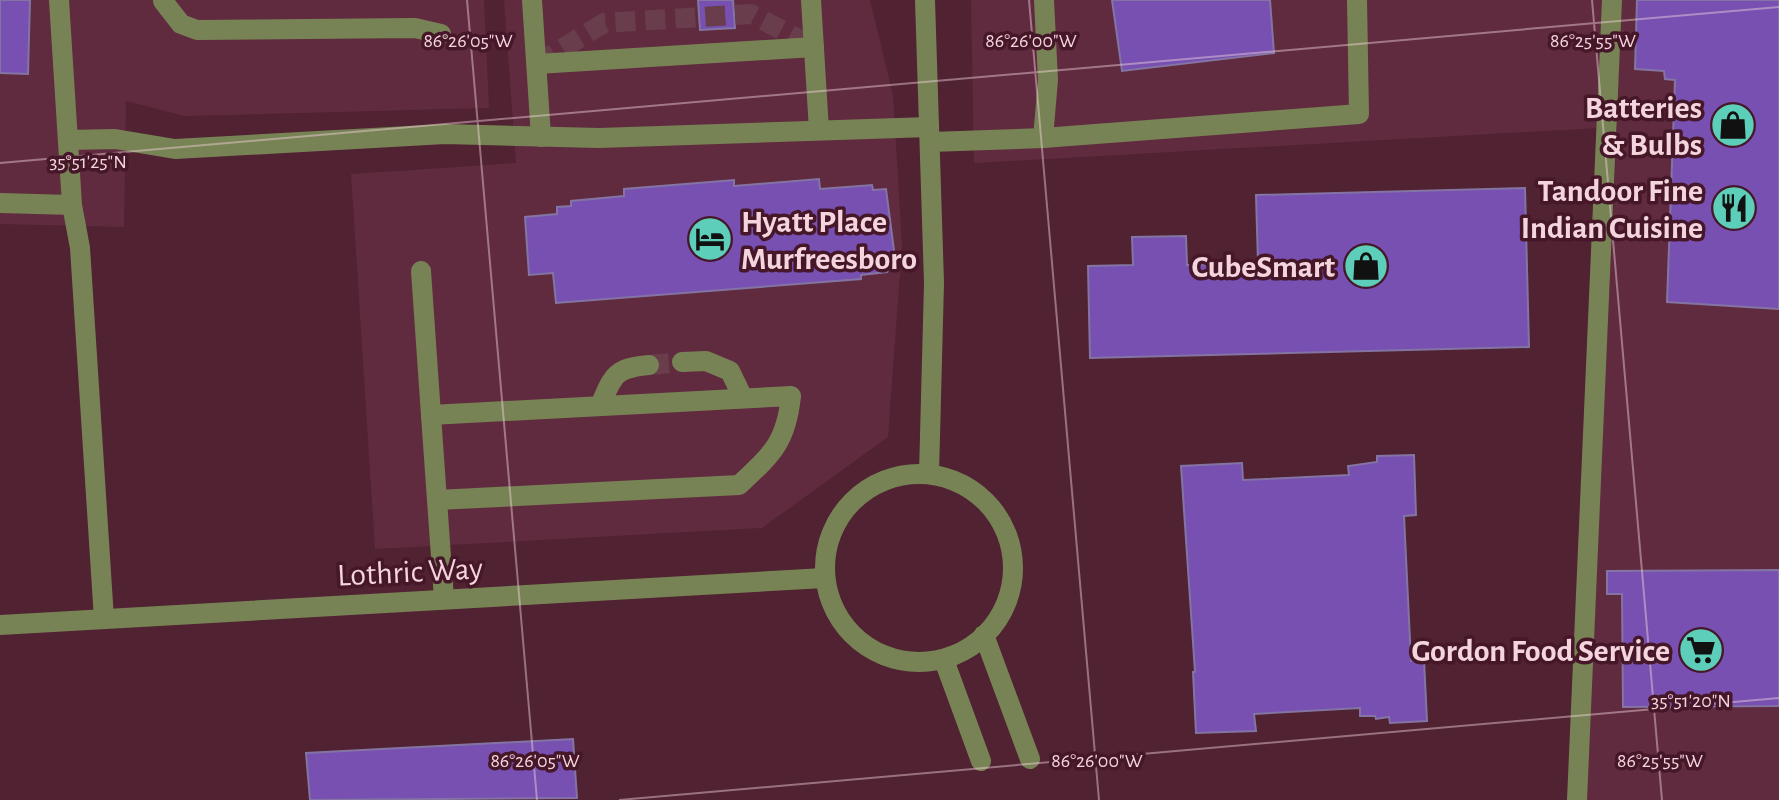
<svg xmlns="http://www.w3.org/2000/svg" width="1779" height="800" font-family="'Alegreya Sans',sans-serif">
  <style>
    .built { fill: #602b3f }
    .building { fill: #7750b2; stroke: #8474a3; stroke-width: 2 }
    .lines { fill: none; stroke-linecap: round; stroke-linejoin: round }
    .minor-tunnel { stroke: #693d4c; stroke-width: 20; stroke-dasharray: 20 10; stroke-linecap: butt }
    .minor { stroke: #788355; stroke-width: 20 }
    .ticks { fill: none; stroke: #f4d5dd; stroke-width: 2; stroke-opacity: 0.45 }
    .labels { text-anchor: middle; stroke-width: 7; stroke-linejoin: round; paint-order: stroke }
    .poi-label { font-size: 32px; font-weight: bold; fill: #f4d5dd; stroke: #451728; text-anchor: end }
    .street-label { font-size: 32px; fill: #f4d5dd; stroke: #451728 }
    .ticks-label { font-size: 20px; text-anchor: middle; fill: #f4d5dd; stroke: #451728; stroke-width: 7; stroke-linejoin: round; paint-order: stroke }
  </style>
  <rect width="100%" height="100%" fill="#502232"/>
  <g class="built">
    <path d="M0,0H484L489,108L185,116L126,101L124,227L0,224Z"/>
    <path d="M504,0H870L893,95L902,246L888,437L762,528L375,549L351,174L516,163Z"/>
    <path d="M971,0H1779V800H1585L1617,127L974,163Z"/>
  </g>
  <g class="building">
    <path d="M0,0H30L28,74L0,73Z"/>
    <path d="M698,0H733L735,28L700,30Z"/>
    <path d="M1112,0H1270L1274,53L1122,71Z"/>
    <path d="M1637,0H1779V309L1667,302L1675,80L1665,79L1664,71L1635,69Z"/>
    <path d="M819,179L820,189L872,185L873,190L886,189L895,258L887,272L861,275V279L556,303L553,273L529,275L525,217L557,214V207L571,206V201L624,196V189L734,180V186Z"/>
    <path d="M1525,188L1529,347L1090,358L1088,266L1133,265L1132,237L1186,236L1187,265L1258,263L1256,195Z"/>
    <path d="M1414,455L1416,515L1404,516L1411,661L1424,660L1427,721L1390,723L1389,717L1376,719L1375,716H1360V708L1254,714L1256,731L1196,733L1193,672H1195L1181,466L1242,463L1243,480L1349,475L1348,466L1377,462V456Z"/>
    <path d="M1779,570V706L1623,707L1622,594H1607V571Z"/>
    <path d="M573,739L577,798L310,800L306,753Z"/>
  </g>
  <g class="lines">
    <g class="minor-tunnel">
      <path d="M537,64L604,23L751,14L814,47"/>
      <path d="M649,365L682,362"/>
    </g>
    <g class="minor">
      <path d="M59,0L72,205L80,248L104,619"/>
      <path d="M532,0L541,137"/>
      <path d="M811,0L819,130"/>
      <path d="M925,0L934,283L929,474"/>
      <path d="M163,1L181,24L197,30L415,28L441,34"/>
      <path d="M537,64L814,47"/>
      <path d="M1043,138L1048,80L1044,0"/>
      <path d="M68,140L115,139L175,149L445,134L599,138L929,127"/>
      <path d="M930,142L1043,138L1359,114L1357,0"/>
      <path d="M0,203L72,205"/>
      <path d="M421,271L431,415"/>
      <path d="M682,362L706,361L730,371L743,398"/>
      <path d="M600,406C613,375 615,368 649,365"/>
      <circle cx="919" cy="568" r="94"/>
      <path d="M437,500L739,485C772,454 786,443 791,396L431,415L444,599"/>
      <path d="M0,625L824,578"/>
      <path d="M984,635L1030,759"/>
      <path d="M944,660L981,761"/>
      <path d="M1577,800L1612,0"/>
    </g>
  </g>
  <path class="ticks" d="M467,0L537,800M1029,0L1099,800M1592,0L1662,800M0,163L1779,7M619,800L1779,698"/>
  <defs>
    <g id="shop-disc" transform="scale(2.3)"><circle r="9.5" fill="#5dceb9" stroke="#451728"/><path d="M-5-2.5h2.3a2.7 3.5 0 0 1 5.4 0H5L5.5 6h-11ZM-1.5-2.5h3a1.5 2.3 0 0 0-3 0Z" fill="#111"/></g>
    <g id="restaurant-disc" transform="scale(2.3)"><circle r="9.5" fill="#5dceb9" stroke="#451728"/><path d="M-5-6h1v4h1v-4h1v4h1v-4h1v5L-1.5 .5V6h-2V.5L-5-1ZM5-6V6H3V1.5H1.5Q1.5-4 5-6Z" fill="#111"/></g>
    <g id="hotel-disc" transform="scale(2.3)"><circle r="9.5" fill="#5dceb9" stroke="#451728"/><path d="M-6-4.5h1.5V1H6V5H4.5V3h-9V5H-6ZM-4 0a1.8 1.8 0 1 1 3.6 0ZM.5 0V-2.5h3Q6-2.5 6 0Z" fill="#111"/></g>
    <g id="supermarket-disc" transform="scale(2.3)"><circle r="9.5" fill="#5dceb9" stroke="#451728"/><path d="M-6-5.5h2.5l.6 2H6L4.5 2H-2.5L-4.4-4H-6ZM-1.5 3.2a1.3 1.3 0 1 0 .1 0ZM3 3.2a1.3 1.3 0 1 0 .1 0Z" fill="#111"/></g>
  </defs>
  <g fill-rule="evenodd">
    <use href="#shop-disc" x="1733" y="125"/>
    <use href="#restaurant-disc" x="1734" y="208"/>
    <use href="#hotel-disc" x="710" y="239"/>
    <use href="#shop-disc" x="1366" y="266"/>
    <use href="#supermarket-disc" x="1701" y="650"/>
  </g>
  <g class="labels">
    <g class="poi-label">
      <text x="1702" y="118">Batteries<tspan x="1702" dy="37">&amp; Bulbs</tspan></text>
      <text x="1703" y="201">Tandoor Fine<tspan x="1703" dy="37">Indian Cuisine</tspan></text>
      <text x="741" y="232" text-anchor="start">Hyatt Place<tspan x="741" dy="37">Murfreesboro</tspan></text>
      <text x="1335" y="277">CubeSmart</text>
      <text x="1670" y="661">Gordon Food Service</text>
    </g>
    <g class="street-label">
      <text transform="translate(410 571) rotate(-3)" y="11">Lothric Way</text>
    </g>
  </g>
  <g class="ticks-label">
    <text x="468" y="47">86°26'05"W</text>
    <text x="1031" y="47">86°26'00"W</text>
    <text x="1593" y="47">86°25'55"W</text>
    <text x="88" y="168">35°51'25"N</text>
    <text x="1691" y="707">35°51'20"N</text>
    <text x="535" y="767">86°26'05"W</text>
    <text x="1097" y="767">86°26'00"W</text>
    <text x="1660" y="767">86°25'55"W</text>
  </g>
</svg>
